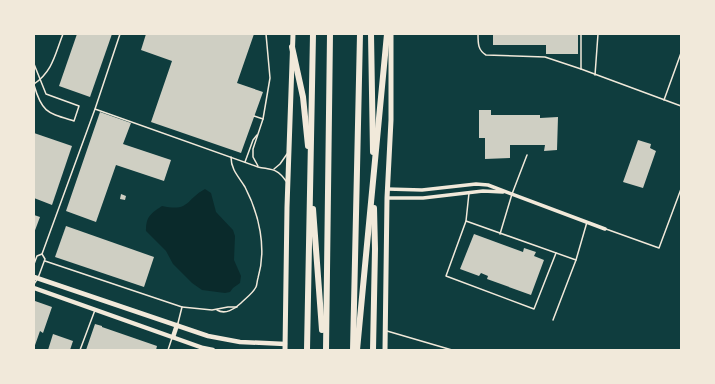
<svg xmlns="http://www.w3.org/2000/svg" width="715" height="384" font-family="'Varela Round',sans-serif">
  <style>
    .water { fill: #0a2a2b }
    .building { fill: #cfcfc3 }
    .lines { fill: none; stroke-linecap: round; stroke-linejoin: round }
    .service { stroke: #f1e9da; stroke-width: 1.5 }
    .minor { stroke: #f1e9da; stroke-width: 3.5 }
    .tertiary { stroke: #f1e9da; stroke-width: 4.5 }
    .secondary { stroke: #f1e9da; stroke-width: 5 }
    .motorway { stroke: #f1e9da; stroke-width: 6 }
  </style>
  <rect width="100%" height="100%" fill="#0f3d3e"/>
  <path class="water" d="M205,189L211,193L216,212L233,230L235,236L234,260L241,276L240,283L233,288L230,292L225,293L202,290L192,283L173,264L166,251L146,231C146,217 150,214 162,206C190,212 185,200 205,189Z"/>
  <g class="building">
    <path d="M77,34H112L90,97L59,86Z"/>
    <path d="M146,34H254L237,83L263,92L241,153L151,122L172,61L141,50Z"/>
    <path d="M493,34H578V54H546V45H493Z"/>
    <path d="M479,110H491V115H540V118L558,117L557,150L544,151L545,145H510V158L485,159V138H479Z"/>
    <path d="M100,112L131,123L123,144L171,160L164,181L116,165L96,222L66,211Z"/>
    <path d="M34,133L72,146L52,205L34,198Z"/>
    <path d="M638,140L651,144L650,148L656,151L643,188L623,182Z"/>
    <path d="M121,194L126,196L125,200L120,199Z"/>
    <path d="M34,215L40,217L34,233Z"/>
    <path d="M66,226L154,257L144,287L55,257Z"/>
    <path d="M474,234L523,252L524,248L536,252L534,256L544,260L531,295L487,279L488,276L481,273L479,276L460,269Z"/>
    <path d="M35,301L52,307L43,333L40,331L34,348V305Z"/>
    <path d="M95,324L102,326V327L157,346L156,350H108L107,349L106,350H86Z"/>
    <path d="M53,334L73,341L70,350H48Z"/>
  </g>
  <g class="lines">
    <g class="service">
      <path d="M478,34C478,44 478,50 486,55L545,57L581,69"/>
      <path d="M581,34V69L681,106"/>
      <path d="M34,64L46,94L79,106L74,121C48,113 42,113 34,85"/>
      <path d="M595,75L598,34"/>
      <path d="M34,84C53,71 55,54 63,34"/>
      <path d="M664,100L681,53"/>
      <path d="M95,109L258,167C272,170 277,168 286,181"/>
      <path d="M254,116L263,119"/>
      <path d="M245,162L253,140L257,135"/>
      <path d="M258,166L253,157V149L263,119L270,78L266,34"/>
      <path d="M274,169L280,164L287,154"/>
      <path d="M469,193L466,221L446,276L534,309L556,253"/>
      <path d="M466,221L576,260"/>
      <path d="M606,229L659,248L681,189"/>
      <path d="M500,234L512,194L527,155"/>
      <path d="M45,261L182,307L178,323"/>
      <path d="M34,264L37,256L42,254"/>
      <path d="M34,284L38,278L45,259L42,254L95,109L120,34"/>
      <path d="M182,307L212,310L228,307H237"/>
      <path d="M217,310C225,315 235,309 241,303C246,298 253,293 256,287C257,285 257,281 258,278C267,248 259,214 245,187C239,177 231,170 231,157"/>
      <path d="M553,320L576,260L587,222"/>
      <path d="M387,331L452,350"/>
      <path d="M80,350L95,310"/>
      <path d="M168,350L172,338"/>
    </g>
    <g class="minor">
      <path d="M387,189L422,190L476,184L488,185L605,229"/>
      <path d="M387,198H423L483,191L503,192"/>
    </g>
    <g class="tertiary">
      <path d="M34,277L208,336L240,342L285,344"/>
      <path d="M34,288L203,348L213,350"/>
      <path d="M173,337L177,325"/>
    </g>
    <g class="secondary">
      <path d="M285,350L287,207L293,34"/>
      <path d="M385,350L387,198L391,120V34"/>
    </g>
    <g class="motorway">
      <path d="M371,34L373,152"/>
      <path d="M292,47L303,97L308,146"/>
      <path d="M313,209L322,330"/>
      <path d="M307,350L313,34"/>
      <path d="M326,350L330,34"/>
      <path d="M353,350L360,34"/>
      <path d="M357,350L387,34"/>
      <path d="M373,350L375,249L374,208"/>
    </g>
  </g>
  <rect width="715" height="384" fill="none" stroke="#f1e9da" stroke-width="70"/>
</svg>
